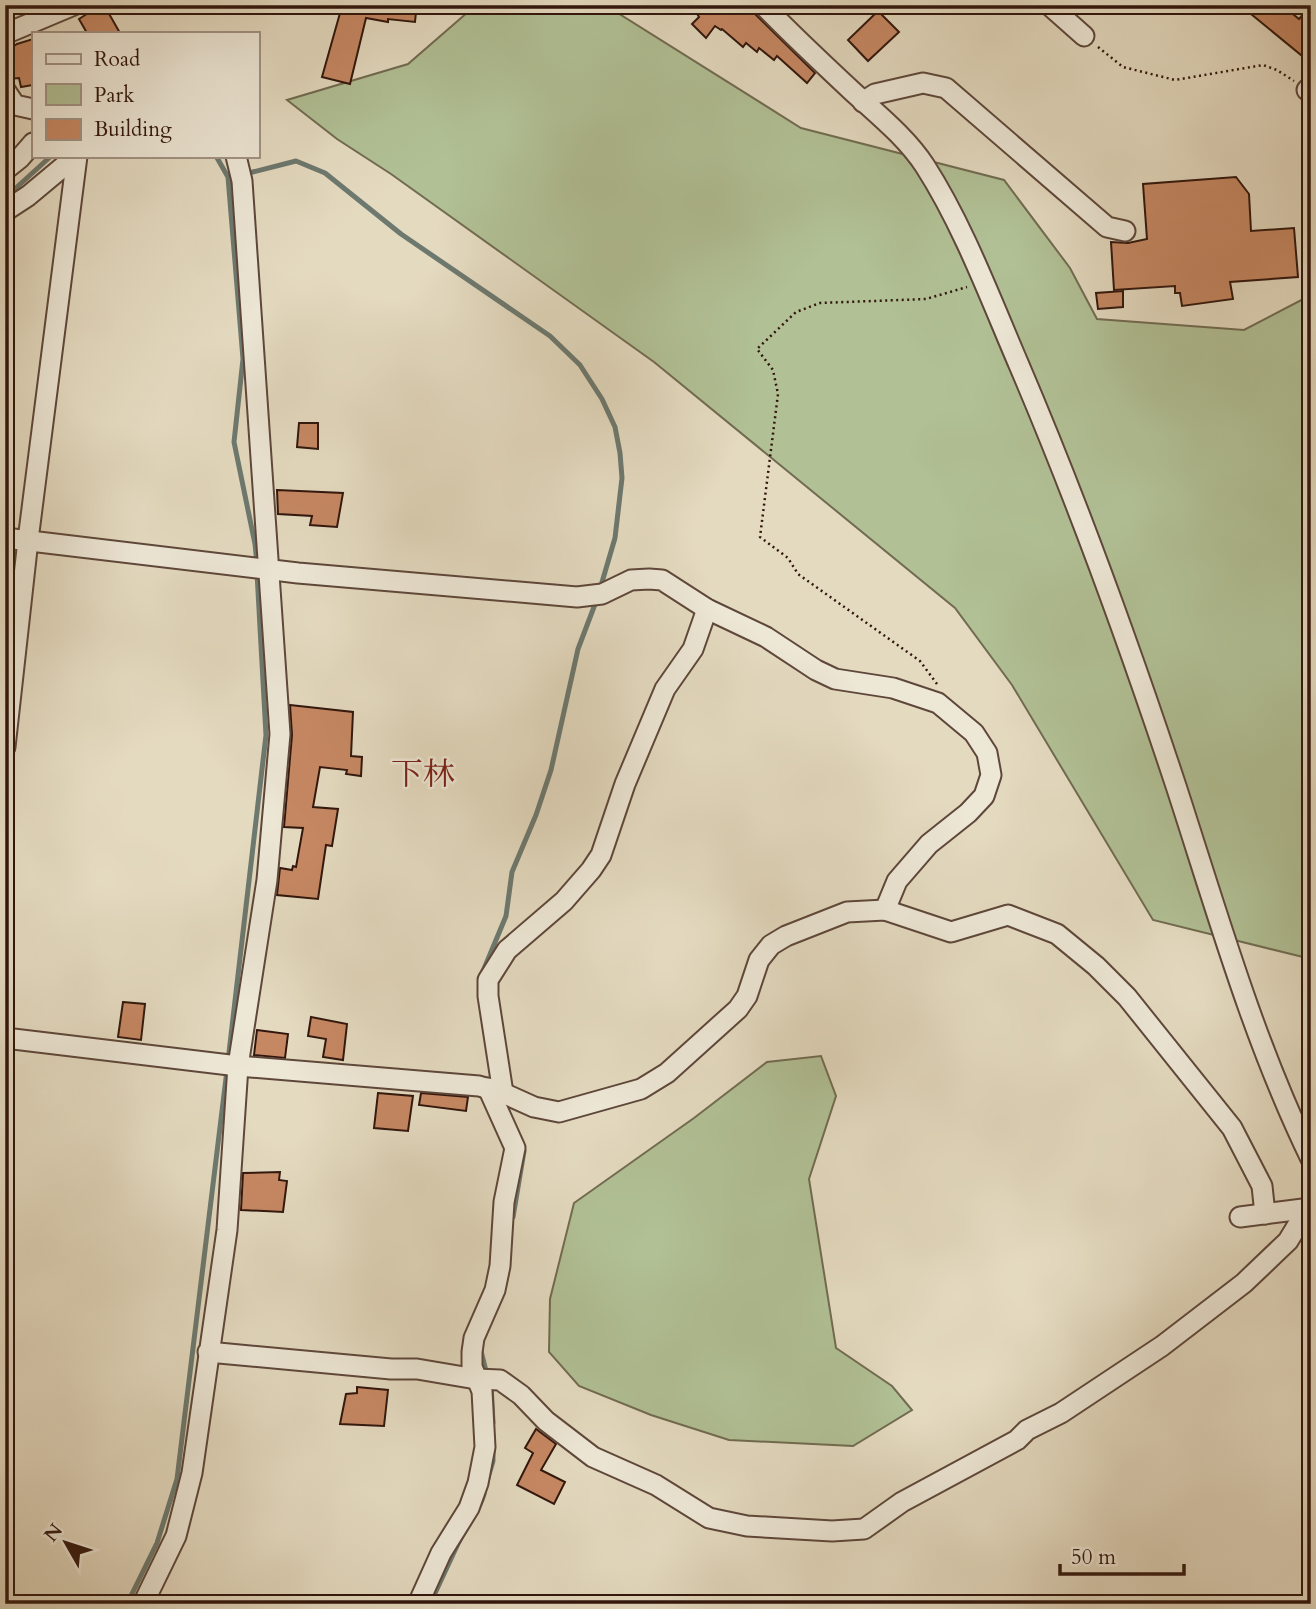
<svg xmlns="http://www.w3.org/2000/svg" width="1316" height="1609" font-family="Cardo,'Noto Serif JP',serif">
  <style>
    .green { fill: #b1c095; stroke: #716b51; stroke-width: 2 }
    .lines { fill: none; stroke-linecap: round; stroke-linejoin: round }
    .stream { stroke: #6d796f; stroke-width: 5 }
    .building { fill: #c68863; stroke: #31160d; stroke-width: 2 }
    .minor-casing { stroke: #5e473a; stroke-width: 23 }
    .path { stroke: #31160d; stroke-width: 2.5; stroke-dasharray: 2 3.5; stroke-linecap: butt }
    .minor { stroke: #ede7d6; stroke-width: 19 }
    .labels { text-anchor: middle; stroke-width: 5; stroke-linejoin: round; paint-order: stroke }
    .neighbourhood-label { font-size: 32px; fill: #7a1f14; stroke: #ede7d6 }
  </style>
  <rect width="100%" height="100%" fill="#e4dac0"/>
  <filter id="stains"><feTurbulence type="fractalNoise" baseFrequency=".00286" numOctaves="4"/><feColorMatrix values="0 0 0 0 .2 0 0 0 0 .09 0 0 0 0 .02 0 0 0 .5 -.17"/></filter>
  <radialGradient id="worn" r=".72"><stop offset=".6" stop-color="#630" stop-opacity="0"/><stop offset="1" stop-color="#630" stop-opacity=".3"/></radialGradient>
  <g class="green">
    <path d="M476,5H605L801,128L1004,180L1070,268L1097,319L1244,330L1311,295V959L1153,920L1012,685L955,608L654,362L391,174L337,139L287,100L408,64Z"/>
    <path d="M821,1056L836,1096L809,1179L836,1348L892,1386L912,1410L853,1446L729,1440L651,1415L579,1386L549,1352L550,1299L574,1203L694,1118L767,1062Z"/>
  </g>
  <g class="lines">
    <g class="stream">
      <path d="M216,156L228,177L243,359L234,442L255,544L257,563"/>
      <path d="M245,174L296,161L325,173L401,234L550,336L580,365L602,399L615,427L620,453L622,478L615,538L600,589"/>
      <path d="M5,198L51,156"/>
      <path d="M481,976L506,916L512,872L536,815L551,770L578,649L597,599"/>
      <path d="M228,1061L266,735L257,573"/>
      <path d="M513,1217L524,1151"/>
      <path d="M481,1351L487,1375"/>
      <path d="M491,1384L493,1423"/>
      <path d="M487,1481L493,1461V1450"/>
      <path d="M127,1604L157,1543L177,1479L227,1070"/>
      <path d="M430,1604C439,1585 447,1567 456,1548C464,1529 478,1515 484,1494"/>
    </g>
  </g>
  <g class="building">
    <path d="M101,5H104L120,33H87L79,19Z"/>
    <path d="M335,5H381L416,12L415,22L388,19V22L366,18L350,84L322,77L340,13L335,11Z"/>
    <path d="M692,5H746L815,73L807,83L777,56L774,60L759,48L757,52L746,43L743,47L722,29L721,30L715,26L706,38L692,24L699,17Z"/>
    <path d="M1240,5H1282L1299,19L1311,5V44L1301,55Z"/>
    <path d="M878,11L899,32L868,61L848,40Z"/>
    <path d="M33,39V85L21,87L19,78L9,79L5,52L17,44Z"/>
    <path d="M1236,177L1249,194L1251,231L1294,228L1298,277L1230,282L1233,299L1182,306L1180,293H1175V286L1114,290L1111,242L1128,243L1147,239L1143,184Z"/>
    <path d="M1123,291V307L1098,309L1096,293Z"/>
    <path d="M299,423H318V449L297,447Z"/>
    <path d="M277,490L343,493L337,527L310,525L312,516L278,514Z"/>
    <path d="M290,705L353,712L351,756L362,757L361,776L346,774L347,770L320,767L313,807L338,809L332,846L326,845L318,899L277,895L280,868L292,870L293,866L296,867L303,828L284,827L292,735Z"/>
    <path d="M123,1002L145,1004L141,1040L118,1037Z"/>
    <path d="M311,1017L347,1024L343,1060L323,1057L326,1039L308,1036Z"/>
    <path d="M257,1030L288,1034L285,1058L254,1055Z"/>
    <path d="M378,1093L413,1096L408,1131L374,1128Z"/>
    <path d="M421,1093L468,1097L466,1111L419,1105Z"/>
    <path d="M280,1172L279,1180L287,1181L283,1212L241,1210L243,1173Z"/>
    <path d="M357,1387L388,1390L384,1426L340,1424L346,1394L357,1393Z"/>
    <path d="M536,1429L556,1444L541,1470L565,1482L554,1504L517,1485L533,1453L525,1448Z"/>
  </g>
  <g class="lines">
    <g class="minor-casing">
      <g id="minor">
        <path d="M763,5C792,35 822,63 852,91C877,114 906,137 925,166C963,225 991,300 1019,365C1078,503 1129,644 1176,786C1217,912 1253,1040 1311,1159"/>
        <path d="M1049,5L1084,36"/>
        <path d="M5,34L74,5"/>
        <path d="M5,90L15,105L33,109"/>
        <path d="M1307,90L1311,86"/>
        <path d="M863,102L875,94L923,83L946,88L1107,227L1125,231"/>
        <path d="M5,170L20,158L33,143"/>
        <path d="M5,211L28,196L76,156"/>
        <path d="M5,538L298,573L577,597L602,594L631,580L649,579L662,580L707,609L766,637L816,670L835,679L893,688L938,703L974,733L987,753L991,775L984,796L968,813L929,844L897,881L885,910"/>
        <path d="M5,747L28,540L77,156"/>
        <path d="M5,1038L238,1066L479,1086L503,1093L534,1107L559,1112L641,1089L667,1073L738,1009L747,996L759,960L771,945L786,936L847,912L885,910L951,932L1008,915L1057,934L1096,966L1127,997L1232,1128L1262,1186L1265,1214"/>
        <path d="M503,1093L488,996V980L507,950L564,901L591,870L601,855L625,784L665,689L693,649L707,609"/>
        <path d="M1240,1217L1311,1208"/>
        <path d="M208,1352L391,1369H417L476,1379L500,1380L521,1395L546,1421L593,1457L656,1485L709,1518L747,1526L832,1531L864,1529L902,1502L1017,1440L1027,1430L1061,1413L1162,1346L1244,1283L1288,1241L1308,1208"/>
        <path d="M143,1604L176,1536L192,1473L227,1230L238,1066L267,880L280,734L242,181L236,156"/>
        <path d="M418,1604L441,1553L469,1508L478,1483L485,1447L482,1391L472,1367V1352L474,1338L495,1290L500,1266L504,1202L515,1148L488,1088"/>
      </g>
    </g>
    <g class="path">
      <path d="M1098,47L1123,67L1175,80L1263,65L1277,70L1294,81"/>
      <path d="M937,684L920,661L798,574L788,558L760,537L778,394L773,370L757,349L796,312L820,303L926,299L967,287"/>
    </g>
    <use href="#minor" class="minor"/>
  </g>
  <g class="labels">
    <g class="neighbourhood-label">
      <text x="423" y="785">下林</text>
    </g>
  </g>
  <rect width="1316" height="1609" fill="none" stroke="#e4dac0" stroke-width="28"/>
  <rect x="7" y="7" width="1302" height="1595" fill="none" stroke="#31160d" stroke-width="3.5"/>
  <rect x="14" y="14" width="1288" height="1581" fill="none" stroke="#31160d" stroke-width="2"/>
  <rect x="32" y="32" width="228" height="126" fill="#ede7d6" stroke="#a29386" stroke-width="2"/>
  <rect x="46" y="54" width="35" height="10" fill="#ede7d6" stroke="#a29386" stroke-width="2"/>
  <text x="94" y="66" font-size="21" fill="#31160d">Road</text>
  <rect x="46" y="84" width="35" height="21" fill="#b1c095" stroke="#a29386" stroke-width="2"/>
  <text x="94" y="102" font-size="21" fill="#31160d">Park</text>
  <rect x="46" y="119" width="35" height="21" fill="#c68863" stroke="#a29386" stroke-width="2"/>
  <text x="94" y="136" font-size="21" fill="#31160d">Building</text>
  <g transform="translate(66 1543) rotate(309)" stroke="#ede7d6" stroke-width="5" paint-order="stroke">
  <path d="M0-5L12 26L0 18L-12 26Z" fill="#31160d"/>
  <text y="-10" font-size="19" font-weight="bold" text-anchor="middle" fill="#31160d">N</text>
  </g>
  <path d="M1060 1564v10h124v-10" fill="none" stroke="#31160d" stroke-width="3.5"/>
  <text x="1071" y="1564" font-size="21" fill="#31160d" stroke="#ede7d6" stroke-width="5" paint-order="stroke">50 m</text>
  <rect width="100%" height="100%" filter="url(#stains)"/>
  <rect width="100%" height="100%" fill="url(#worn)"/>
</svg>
